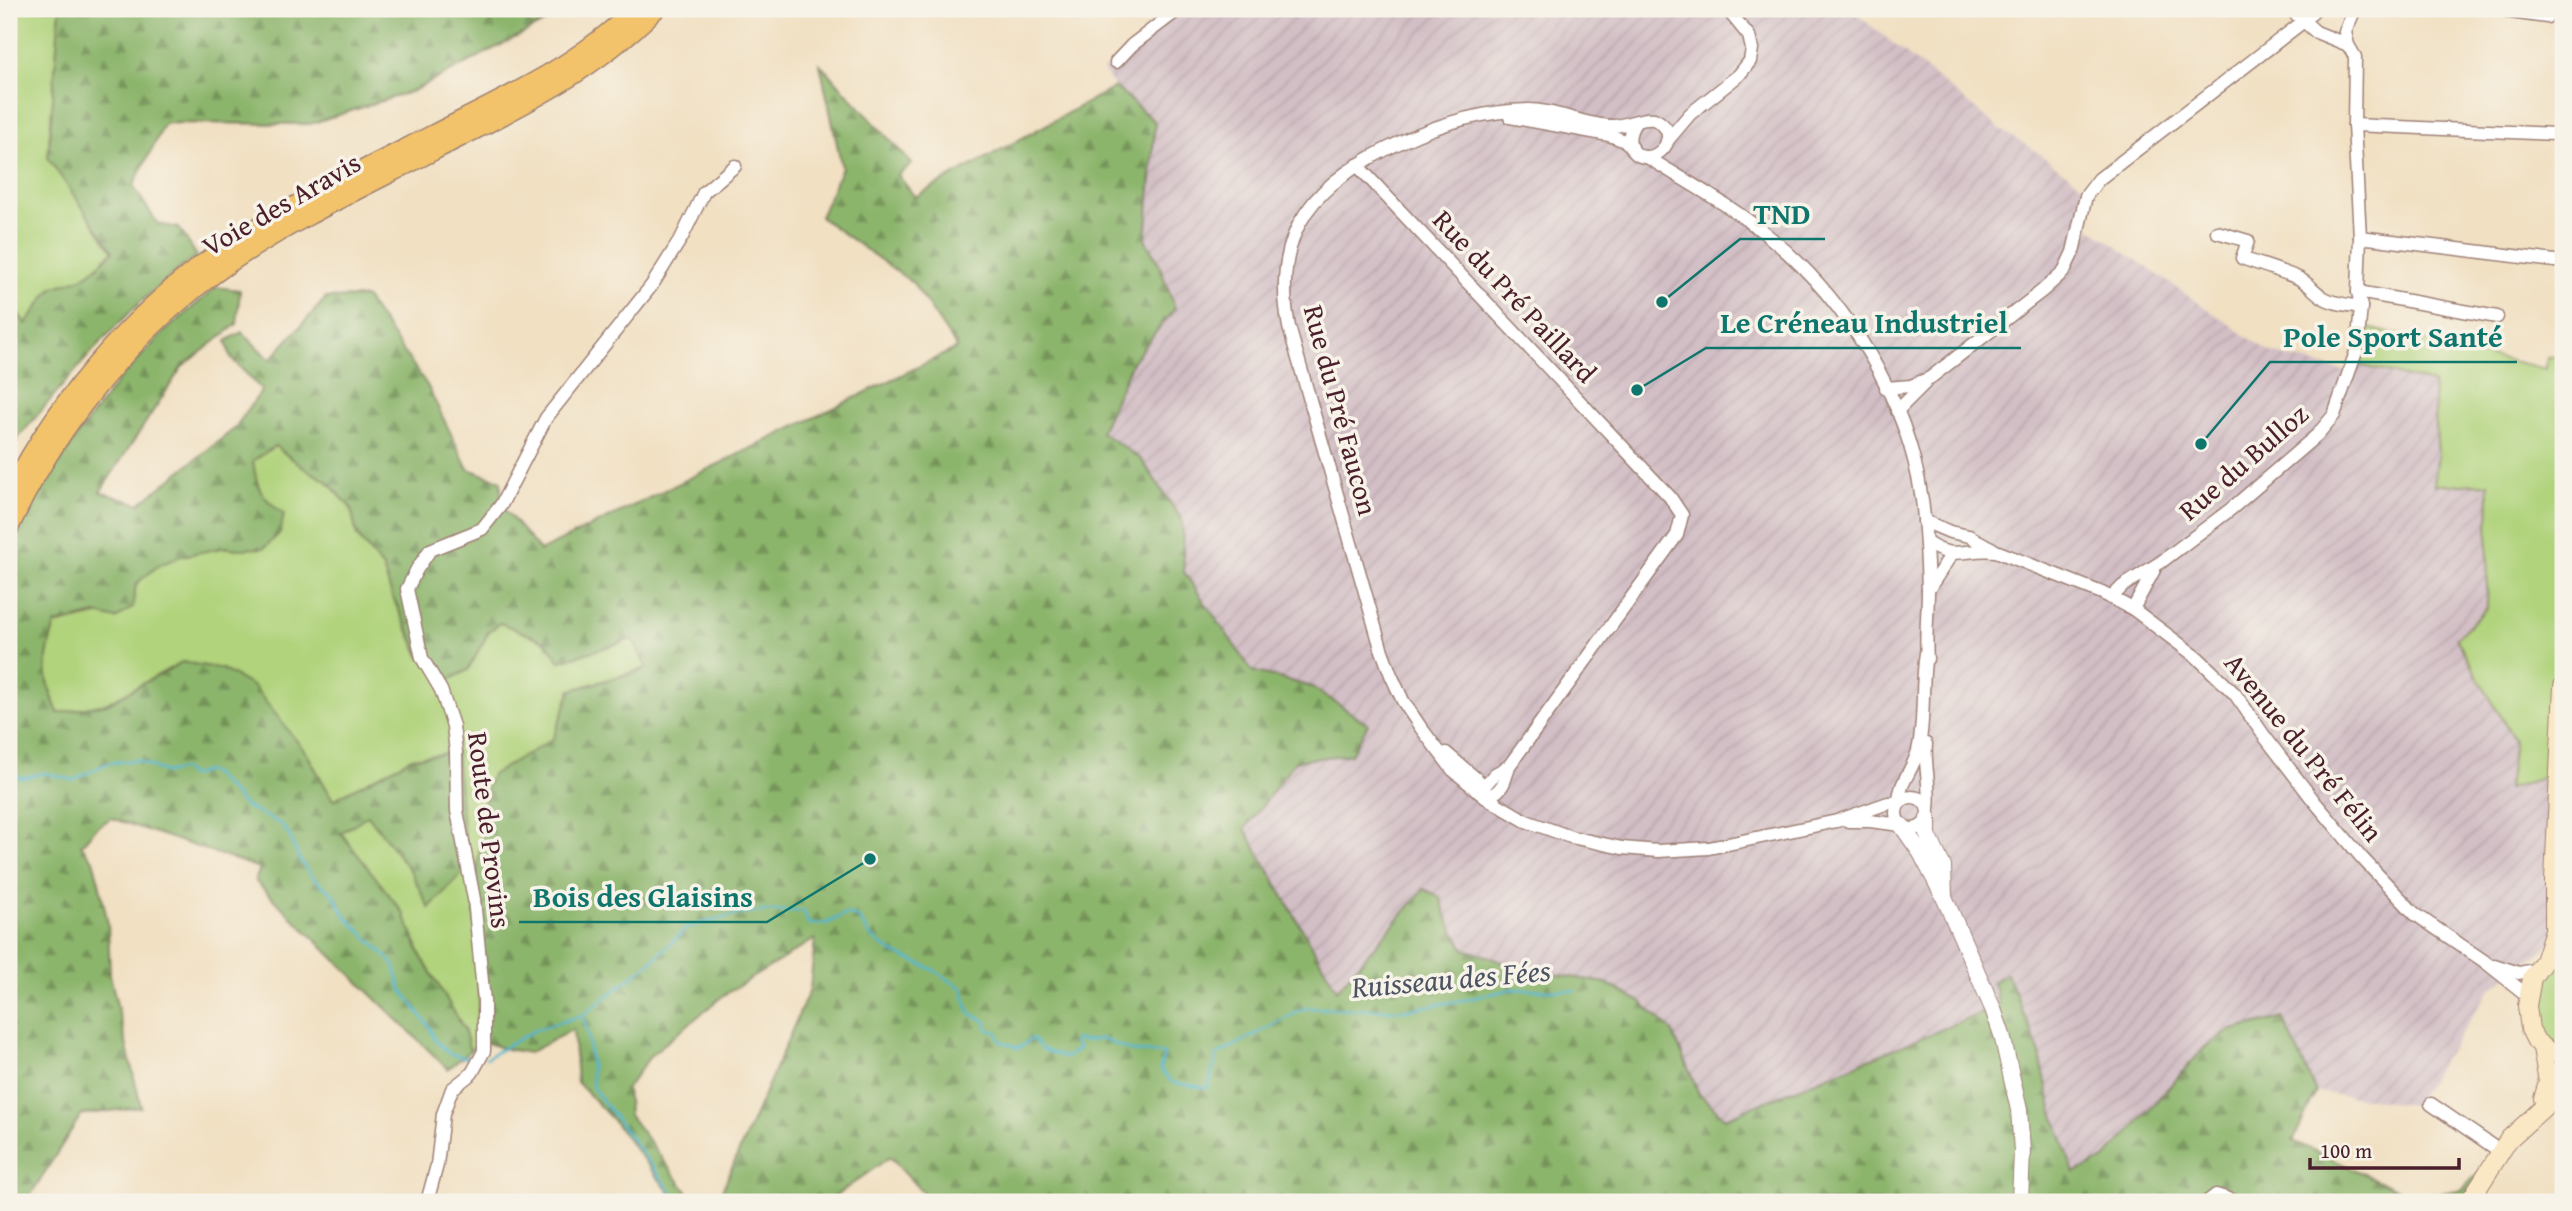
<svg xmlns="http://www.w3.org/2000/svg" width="2572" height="1211" font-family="'Gentium Book Plus',serif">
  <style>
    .industrial { fill: url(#industrial-furrows) }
    .green { fill: #b0d37c; stroke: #7d7954; stroke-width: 2 }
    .forest { fill: url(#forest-firs); stroke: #6b6a4c; stroke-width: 2 }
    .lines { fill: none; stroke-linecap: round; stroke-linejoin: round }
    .stream { stroke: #51b6cf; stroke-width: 2.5 }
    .minor-casing { stroke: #9e8076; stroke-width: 15 }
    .tertiary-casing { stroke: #9e8076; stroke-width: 18 }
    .secondary-casing { stroke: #9e8076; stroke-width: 20 }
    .trunk-casing { stroke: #9e8076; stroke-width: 22 }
    .minor { stroke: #fff; stroke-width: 12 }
    .tertiary { stroke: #fff; stroke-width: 16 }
    .secondary { stroke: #fae7c3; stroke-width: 18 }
    .trunk { stroke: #f2c36a; stroke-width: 19 }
    .labels { text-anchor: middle; stroke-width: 7; stroke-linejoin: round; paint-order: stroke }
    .street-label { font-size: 28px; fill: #4a1f2b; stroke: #f7f3e8 }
    .water-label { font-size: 30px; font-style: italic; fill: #4c5464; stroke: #f7f3e8 }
    .leader { fill: none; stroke: #0f766e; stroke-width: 2.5 }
    .callout-dot { fill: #0f766e; stroke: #f7f3e8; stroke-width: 2.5 }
    .callout-label { font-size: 30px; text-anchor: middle; font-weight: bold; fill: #0f766e; stroke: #f7f3e8; stroke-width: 7; stroke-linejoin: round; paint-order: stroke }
  </style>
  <defs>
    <pattern id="industrial-furrows" width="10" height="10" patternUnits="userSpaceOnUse" patternTransform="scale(1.75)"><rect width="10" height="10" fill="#d2bec5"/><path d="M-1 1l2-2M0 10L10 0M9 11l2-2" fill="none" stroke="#b6a3a9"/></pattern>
    <pattern id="forest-firs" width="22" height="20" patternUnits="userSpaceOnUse" patternTransform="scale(1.75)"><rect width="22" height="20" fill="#8cb56c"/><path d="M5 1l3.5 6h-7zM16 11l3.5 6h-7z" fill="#749359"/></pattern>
  </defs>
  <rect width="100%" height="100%" fill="#f7f3e8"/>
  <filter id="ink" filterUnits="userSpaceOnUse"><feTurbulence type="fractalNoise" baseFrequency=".0143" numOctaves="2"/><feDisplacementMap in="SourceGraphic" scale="14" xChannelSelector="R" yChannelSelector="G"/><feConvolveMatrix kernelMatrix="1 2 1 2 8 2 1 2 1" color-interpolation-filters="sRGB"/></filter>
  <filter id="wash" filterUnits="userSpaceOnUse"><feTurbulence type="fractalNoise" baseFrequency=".00686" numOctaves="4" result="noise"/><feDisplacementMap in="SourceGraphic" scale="28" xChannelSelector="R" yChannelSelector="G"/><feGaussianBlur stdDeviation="1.57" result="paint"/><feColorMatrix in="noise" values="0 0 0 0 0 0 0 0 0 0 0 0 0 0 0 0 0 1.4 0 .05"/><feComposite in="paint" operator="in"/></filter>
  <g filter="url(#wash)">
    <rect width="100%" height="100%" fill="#f1e0c2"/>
    <path class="industrial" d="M1177,9H1850L2003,131L2028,146L2087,188L2090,180V228L2271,353L2348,372L2359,365L2433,383L2438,455L2435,485L2489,484L2487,608L2456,638L2514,740L2508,788L2544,777L2563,609V951L2553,943L2491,988L2413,1105L2316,1092L2283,1018L2205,1047L2105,1160L2074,1173L2052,1109L2039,1051L2000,1006L1725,1118L1699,1094L1672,1031L1553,973L1531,970L1464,949L1447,918L1440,897L1338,991L1245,829L1295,761L1351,754L1312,687L1252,671L1184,572L1182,520L1100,432L1132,362L1175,308L1159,264L1146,241L1155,122L1115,87L1103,70Z"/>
    <g class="green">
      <path d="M9,9H60L48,158L113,251L97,267L82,278L52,288L25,324L9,302Z"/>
      <path d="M2364,327L2546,369L2547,358L2563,354V609L2544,777L2508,789L2514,740L2456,638L2487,608L2489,484L2434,485L2438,455L2433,383L2359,365Z"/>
      <path d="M275,445L304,468L328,482L351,508L357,536L383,568L392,596L421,658L468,670L489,631L501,623L545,641L560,661L633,639L647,668L571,690L553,739L492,775L481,1041L470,1051L464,1029L421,956L404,914L340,833L368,815L411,872L430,908L412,758L333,800L307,754L254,688L222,669L182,662L106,704L58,714C44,675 42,664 55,625L132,607L136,584C143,578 150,571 157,566C175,554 218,545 238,549L262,498L255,478L253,461Z"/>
      <path d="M2563,964V1044L2543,1039L2536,1031L2534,992L2550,966Z"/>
    </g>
    <g class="forest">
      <path d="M60,9H570L413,91L310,124L165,123L133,186L158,224L179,228L197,256C124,308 76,370 18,438L9,453V302L26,324L52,288L82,278L97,267L113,251L48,158Z"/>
      <path d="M820,64L912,164L898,175L915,197L1115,87L1155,122L1146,241L1159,264L1175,308L1132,362L1101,432L1141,459L1182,520L1184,572L1252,671L1312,687L1368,724L1351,754L1295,761L1245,829L1337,990L1424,889L1440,897L1447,918L1464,949L1531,970L1606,983L1641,1002L1672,1031L1699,1094L1725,1118L1999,1006L1993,982L2007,973L2039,1051L2052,1109L2074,1173L2105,1159L2205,1047L2232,1030L2283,1018L2316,1092L2293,1141L2415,1198L2463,1189L2496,1154L2462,1202H2251L2213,1189L2191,1196L2187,1202H931L890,1157L827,1202H717L810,989L815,939L724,995L651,1055L627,1088L629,1115L695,1202H677L611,1118L577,1082L573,1029L529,1053L502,1048L481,1041L474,899L486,791L492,775L553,739L571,690L647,669L633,639L560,661L545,641L500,623L489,631L468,670L449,680L422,658L392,596L383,568L357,536L351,508L328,482L304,468L275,446L253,461C257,490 261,497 284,514L280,533L264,548L238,549L226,547L182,556L159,565L136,584L133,607L116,619L96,614L55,624C43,661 43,677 58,713L106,704L182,662L222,669L254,687L307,754L333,800L412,758L456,752L467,868L429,908L411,872L368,815L341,833L404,914L421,956L464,1029L470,1051L448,1069L255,881L260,868L111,818L95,829L81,845L93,860L99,882L108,924L110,975L141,1107L81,1115L26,1202H9V556L34,501L83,427L120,378L164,332L216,287L240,290L237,324L182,367L100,492L139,504L234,429L262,390L231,358L226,341L242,332L270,360L326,298L365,297L427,385L468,469L501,481V505L540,551L957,348L913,283L820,217L842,168Z"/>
    </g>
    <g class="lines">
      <g class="stream">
        <path d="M9,773L22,778L45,773L73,780L108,763L137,760L167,773L182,769L191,776L206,771L214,775L246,807L281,824L289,835L299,859L312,877L333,894L347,918L387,957L394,965L401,989L429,1026L435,1040L450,1054L471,1059"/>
        <path d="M583,1015L588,1036L593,1088L679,1202"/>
        <path d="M486,1058L535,1030L583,1015L652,961L688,927L734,915L766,911H804L808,924H825L846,914L859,918L871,937L892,952L932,969L963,989L969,1013L986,1021L988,1030L997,1032L1000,1041L1019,1048L1032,1038L1042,1049L1066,1058L1079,1048L1074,1042L1076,1039L1084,1041L1102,1039L1131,1051L1164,1054L1160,1069L1173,1083L1208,1088L1217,1055L1305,1008L1405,1010L1464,1000L1512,989L1575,991"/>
      </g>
    </g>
  </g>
  <g filter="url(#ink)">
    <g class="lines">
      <g class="minor-casing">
        <g id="minor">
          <path d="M2290,9L2316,32L2348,45"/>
          <path d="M2510,12L2547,17L2549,9"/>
          <path d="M1116,62L1132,45L1179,9"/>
          <path d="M1510,117L1609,135L1625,141L1632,147"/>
          <path d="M1635,123C1631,129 1628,136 1630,144C1642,178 1692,137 1654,119C1640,117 1627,126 1613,126C1585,126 1557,110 1529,110C1485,111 1441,123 1401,142C1317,181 1270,228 1289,327L1381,648L1391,675L1403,701L1421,728L1453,770L1485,797L1526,821L1571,837L1622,848L1658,851L1709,848L1837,821L1888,803H1899C1898,782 1916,767 1919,746C1925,716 1921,684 1926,653"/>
          <path d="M2354,125L2555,134"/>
          <path d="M1667,141L1690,114L1739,75L1750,61L1752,49L1749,36L1727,9"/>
          <path d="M1647,157C1687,182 1730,205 1767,235C1846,298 1908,399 1922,500C1926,530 1927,560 1928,590C1928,613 1925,636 1927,659"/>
          <path d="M1357,165L1670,497L1682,515L1677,535L1509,766C1505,782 1502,793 1485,797L1484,786L1495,774L1509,766"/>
          <path d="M2217,232L2248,241L2242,258C2261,265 2279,270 2298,278C2307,282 2315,292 2324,298C2334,304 2349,305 2361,307"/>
          <path d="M2360,237L2563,262"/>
          <path d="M2358,292L2497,317"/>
          <path d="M1886,388L1911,386L1930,378L2042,291L2064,271L2073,252L2086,196L2099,179L2304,21L2315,9"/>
          <path d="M1897,411L1925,383"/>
          <path d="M1924,521L1950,532L1969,536L1993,549"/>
          <path d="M1927,543C1955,562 1966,547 1996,551L2102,593L2133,609L2198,658L2235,694L2265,737L2314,801L2362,858L2415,914L2484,961L2528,996"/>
          <path d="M1928,590L1951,555"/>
          <path d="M2111,598L2123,586L2161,562L2231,509L2317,435L2334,415L2357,349L2361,307L2358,292L2360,237L2354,125L2355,57L2348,45L2345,32L2355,9"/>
          <path d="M2133,609L2154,570"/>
          <path d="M1926,744C1924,766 1931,787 1928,809"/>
          <path d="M1446,753L1480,782"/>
          <circle cx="1912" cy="813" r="16"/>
          <path d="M1848,821H1870L1901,825"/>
          <path d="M2494,965L2519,973L2537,969"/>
          <path d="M2431,1104L2501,1152"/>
          <path d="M427,1202L437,1165L443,1114L452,1089L472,1073L484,1051V1001L474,899L457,811L456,752L453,726L441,690L422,658L407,589L417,569L430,550L482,529L501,505L546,418L652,285L682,237L704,192L735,166"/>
          <path d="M2207,1202L2216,1195L2238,1202"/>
        </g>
      </g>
      <g class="tertiary-casing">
        <g id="tertiary">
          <path d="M1928,818V835L1943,867L1944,897"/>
          <path d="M1902,826L1921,853L1945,899L1993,1009L2002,1035L2019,1110L2022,1151L2020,1202"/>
        </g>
      </g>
      <g class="secondary-casing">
        <g id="secondary">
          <path d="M2563,686L2554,880V930L2544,961L2532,978L2527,1006L2530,1029L2536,1041L2550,1052L2563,1053"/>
          <path d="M2542,1048L2548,1082L2543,1099"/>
          <path d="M2469,1202L2509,1139L2554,1098L2563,1066"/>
        </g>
      </g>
      <g class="trunk-casing">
        <g id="trunk">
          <path d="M9,496C62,391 146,297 246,235C306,198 370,167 433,135C504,99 578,66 635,9"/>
          <path d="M9,527C57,423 135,328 230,262C294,219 365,186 434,150C513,110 592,73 655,9"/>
        </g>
      </g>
      <use href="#minor" class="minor"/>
      <use href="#tertiary" class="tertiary"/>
      <use href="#secondary" class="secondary"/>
      <use href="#trunk" class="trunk"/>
    </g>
  </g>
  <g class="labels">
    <g class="street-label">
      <text transform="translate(281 204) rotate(-30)" y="10">Voie des Aravis</text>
      <text transform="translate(1515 296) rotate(47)" y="10">Rue du Pré Paillard</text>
      <text transform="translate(1341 410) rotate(75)" y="10">Rue du Pré Faucon</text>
      <text transform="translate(2243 462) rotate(-41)" y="10">Rue du Bulloz</text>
      <text transform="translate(2304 747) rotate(51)" y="10">Avenue du Pré Félin</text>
      <text transform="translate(490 830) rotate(83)" y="10">Route de Provins</text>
    </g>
    <g class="water-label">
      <text transform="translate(1451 979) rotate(-5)" y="10">Ruisseau des Fées</text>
    </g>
  </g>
  <path class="leader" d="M1662 302L1740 239H1825M1637 390L1706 348H2021M2201 444L2270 362H2517M870 859L767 922H519"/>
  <g class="callout-dot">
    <circle cx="1662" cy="302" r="7"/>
    <circle cx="1637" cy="390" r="7"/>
    <circle cx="2201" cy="444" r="7"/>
    <circle cx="870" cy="859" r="7"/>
  </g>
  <g class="callout-label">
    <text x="1782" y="224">TND</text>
    <text x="1864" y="333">Le Créneau Industriel</text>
    <text x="2393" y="347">Pole Sport Santé</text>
    <text x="643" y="907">Bois des Glaisins</text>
  </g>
  <rect width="2572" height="1211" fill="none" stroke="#f7f3e8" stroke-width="35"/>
  <path d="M2310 1158v10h149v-10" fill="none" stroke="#4a1f2b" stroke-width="3.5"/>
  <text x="2320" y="1158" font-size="21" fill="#4a1f2b" stroke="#f7f3e8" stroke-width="5" paint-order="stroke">100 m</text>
</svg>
